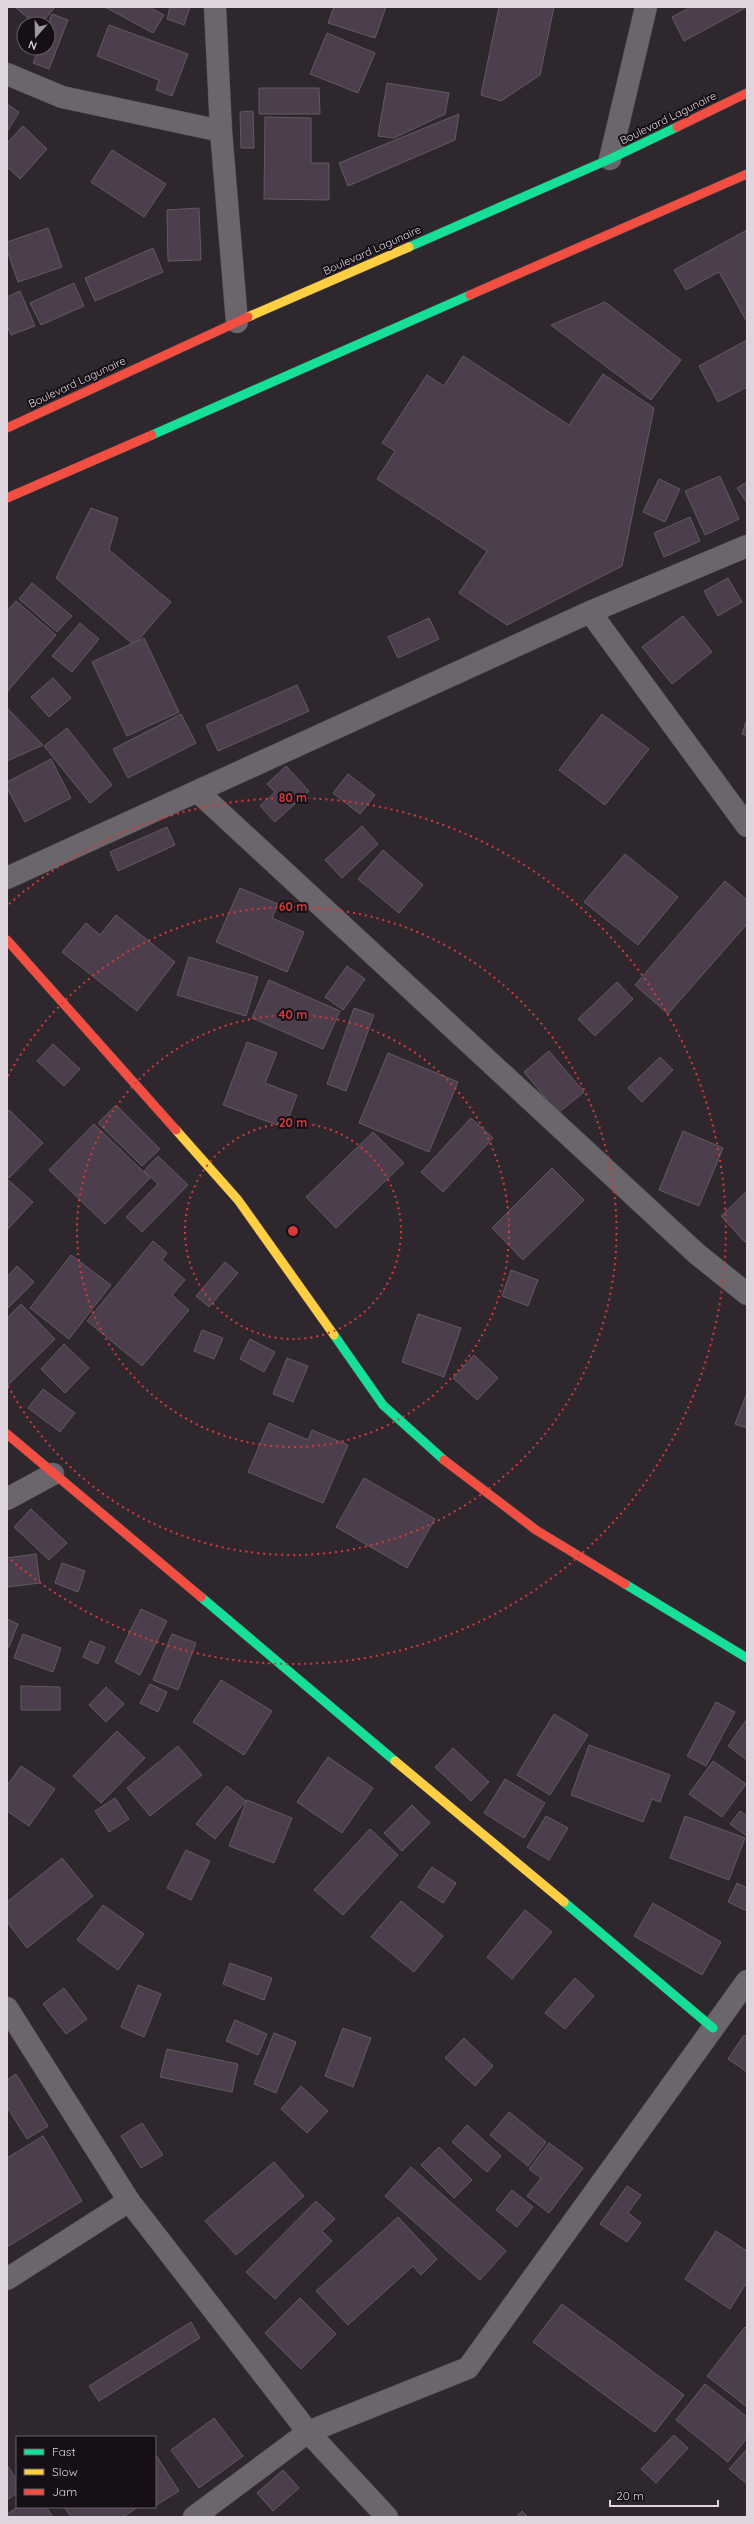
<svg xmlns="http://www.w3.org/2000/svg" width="754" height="2524" font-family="Quicksand,sans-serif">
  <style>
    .building { fill: #4c3e4d; stroke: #615b61 }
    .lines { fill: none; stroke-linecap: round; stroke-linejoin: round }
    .street-casing { stroke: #4a444b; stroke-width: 23 }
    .fast-casing { stroke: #4a444b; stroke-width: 10 }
    .slow-casing { stroke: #4a444b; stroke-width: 10 }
    .jam-casing { stroke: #4a444b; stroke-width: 10 }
    .street { stroke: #6b666c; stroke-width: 22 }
    .fast { stroke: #16e098; stroke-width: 9 }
    .slow { stroke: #ffcf43; stroke-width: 9 }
    .jam { stroke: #f24e42; stroke-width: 9 }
    .ring { fill: none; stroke: #d7393a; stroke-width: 2; stroke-dasharray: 2 4 }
    .labels { text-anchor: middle; stroke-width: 4; stroke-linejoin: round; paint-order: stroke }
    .street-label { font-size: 11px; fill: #ded5de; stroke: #161016 }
    .centre { fill: #d7393a; stroke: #161016; stroke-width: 2 }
    .ring-label { font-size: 12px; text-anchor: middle; font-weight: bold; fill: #d7393a; stroke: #161016; stroke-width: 4; stroke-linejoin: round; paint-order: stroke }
  </style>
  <rect width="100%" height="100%" fill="#2e282e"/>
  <g class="building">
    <path d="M15,7H55L41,24H35Z"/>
    <path d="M105,7H149L164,15L153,33Z"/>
    <path d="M170,7H190L184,25L167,19Z"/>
    <path d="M334,7H386L375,38L328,23Z"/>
    <path d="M499,7H554L540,75L501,101L481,95Z"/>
    <path d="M691,7H744L745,8L684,41L672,17Z"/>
    <path d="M52,14L68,20L49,69L33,63L39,48H48V24Z"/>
    <path d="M109,25L188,54L172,96L156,90L159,80L97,56Z"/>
    <path d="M327,33L375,53L358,93L310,74Z"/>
    <path d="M387,83L449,93L445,114L394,138L378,136Z"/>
    <path d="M259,88H319L320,114H259Z"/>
    <path d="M7,104L19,112L7,132Z"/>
    <path d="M253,111L254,148H241L240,112Z"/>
    <path d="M459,114L455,140L348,186L339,163Z"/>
    <path d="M265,117L311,118V163H329V200L264,199Z"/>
    <path d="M23,126L47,149L20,179L7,167V143Z"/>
    <path d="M112,150L166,184L144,217L91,182Z"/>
    <path d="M199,208L201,260L168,261L167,210Z"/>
    <path d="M48,228L62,267L18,282L7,250V242Z"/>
    <path d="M747,230V322L719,272L686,290L674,270Z"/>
    <path d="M153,248L163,272L95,301L85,278Z"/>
    <path d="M74,283L84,306L41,325L30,303Z"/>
    <path d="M20,291L35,326L11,335L7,325V297Z"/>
    <path d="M605,302L681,360L651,400L551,325Z"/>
    <path d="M747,340V387L718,402L699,366Z"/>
    <path d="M463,356L569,425L603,374L654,408L622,566L507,625L459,593L487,551L377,479L395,451L382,443L427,375L444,386Z"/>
    <path d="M720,476L739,519L705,535L685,491Z"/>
    <path d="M659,479L680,489L665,522L643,512Z"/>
    <path d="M747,482V503L737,488Z"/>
    <path d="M91,508L118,518L109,550L171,602L134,645L56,578Z"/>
    <path d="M690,517L700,541L664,557L654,533Z"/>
    <path d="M728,578L742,602L718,616L704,591Z"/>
    <path d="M32,583L72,616L57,632L19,599Z"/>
    <path d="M16,601L56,635L7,692V611Z"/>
    <path d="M683,616L712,652L672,684L642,647Z"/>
    <path d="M429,618L439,639L398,658L388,637Z"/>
    <path d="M80,623L99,639L72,672L52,656Z"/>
    <path d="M144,638L179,712L127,736L92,662Z"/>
    <path d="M53,678L71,698L49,717L31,697Z"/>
    <path d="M297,685L309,711L218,751L206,725Z"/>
    <path d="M7,708L43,745L7,761Z"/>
    <path d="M181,714L196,743L128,778L113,749Z"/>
    <path d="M602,714L649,749L605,805L559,770Z"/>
    <path d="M747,719V736L742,734Z"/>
    <path d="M67,728L112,785L90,803L44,746Z"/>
    <path d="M51,759L71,798L25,822L7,788V782Z"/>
    <path d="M286,766L309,791L275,822L260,806L275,792L267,784Z"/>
    <path d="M348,774L375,795L360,814L333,793Z"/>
    <path d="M362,826L378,844L342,878L325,860Z"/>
    <path d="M167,827L175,845L118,871L110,852Z"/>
    <path d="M383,850L423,885L399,913L358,879Z"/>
    <path d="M625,854L678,897L638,945L584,902Z"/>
    <path d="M725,881L747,900V924L668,1014L635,985Z"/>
    <path d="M240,888L278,904L272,918L304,932L287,972L216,942Z"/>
    <path d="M116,915L175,962L137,1011L62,952L86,923L100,935Z"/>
    <path d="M189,957L258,977L246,1016L177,995Z"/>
    <path d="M347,966L365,979L343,1010L325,997Z"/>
    <path d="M269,980L340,1011L323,1049L252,1018Z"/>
    <path d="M617,982L633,999L595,1036L578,1019Z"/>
    <path d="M354,1008L374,1015L346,1091L327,1084Z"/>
    <path d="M247,1042L277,1053L265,1083L297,1095L285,1128L223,1105Z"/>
    <path d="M53,1044L80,1069L64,1086L37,1061Z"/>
    <path d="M549,1051L584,1092L558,1113L524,1072Z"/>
    <path d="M388,1053L458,1082L429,1152L359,1123Z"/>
    <path d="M660,1057L673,1070L642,1102L628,1088Z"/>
    <path d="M116,1105L160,1149L142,1166L98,1123Z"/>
    <path d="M9,1110L43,1143L9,1178L7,1176V1112Z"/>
    <path d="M471,1118L493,1138L443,1192L421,1172Z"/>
    <path d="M94,1124L150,1178L105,1224L49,1170Z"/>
    <path d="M683,1131L723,1148L699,1206L659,1190Z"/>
    <path d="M373,1132L404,1163L336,1228L306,1197Z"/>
    <path d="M158,1156L188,1185L142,1232L126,1217L158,1184L144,1171Z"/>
    <path d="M552,1168L584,1200L523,1260L492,1228Z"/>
    <path d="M7,1179L33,1202L7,1230Z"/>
    <path d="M747,1191V1240L745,1242L721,1216Z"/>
    <path d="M153,1241L167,1253L162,1260L185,1280L172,1295L189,1310L142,1366L87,1321Z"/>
    <path d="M71,1255L111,1285L69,1339L30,1308Z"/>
    <path d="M225,1262L238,1273L209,1307L196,1296Z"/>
    <path d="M17,1266L34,1282L7,1309V1277Z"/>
    <path d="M511,1270L538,1280L528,1306L502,1296Z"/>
    <path d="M21,1304L55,1339L7,1386V1318Z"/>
    <path d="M418,1314L461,1328L444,1377L402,1362Z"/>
    <path d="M202,1330L223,1338L214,1359L194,1351Z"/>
    <path d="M250,1339L275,1352L264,1372L240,1359Z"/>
    <path d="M64,1344L89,1368L65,1393L41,1369Z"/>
    <path d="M474,1355L498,1378L477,1400L453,1378Z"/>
    <path d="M287,1358L308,1366L293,1402L273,1394Z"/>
    <path d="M43,1389L75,1413L60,1432L28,1408Z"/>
    <path d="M747,1393V1428L735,1424Z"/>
    <path d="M269,1423L308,1440L312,1430L348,1445L323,1503L248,1472Z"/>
    <path d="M364,1478L435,1519L407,1568L336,1527Z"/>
    <path d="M31,1509L67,1543L49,1560L14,1527Z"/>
    <path d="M36,1554L40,1583L7,1587V1558Z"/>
    <path d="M62,1563L85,1571L78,1592L55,1583Z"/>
    <path d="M141,1609L167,1621L140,1675L115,1662Z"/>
    <path d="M7,1619L18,1624L9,1647H7Z"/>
    <path d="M23,1634L61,1648L53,1672L14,1658Z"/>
    <path d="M172,1634L196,1643L178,1690L153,1680Z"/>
    <path d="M90,1641L105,1647L98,1664L83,1657Z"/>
    <path d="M221,1680L272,1711L244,1755L193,1722Z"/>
    <path d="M150,1684L167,1692L158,1712L140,1703Z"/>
    <path d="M21,1686L60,1687V1710H21Z"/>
    <path d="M106,1687L124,1704L106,1722L89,1705Z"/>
    <path d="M716,1702L735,1712L706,1766L687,1756Z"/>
    <path d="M554,1714L588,1735L550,1795L517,1775Z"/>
    <path d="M747,1719V1760L728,1746Z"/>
    <path d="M117,1731L145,1758L101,1803L73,1776Z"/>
    <path d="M589,1745L670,1775L660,1802L652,1799L643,1822L571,1795Z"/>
    <path d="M178,1746L202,1775L150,1816L127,1788Z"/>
    <path d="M453,1748L489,1782L471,1801L435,1767Z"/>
    <path d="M328,1757L373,1788L342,1833L297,1802Z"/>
    <path d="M713,1761L746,1784L722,1817L689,1794Z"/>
    <path d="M21,1766L55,1789L29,1826L7,1811V1786Z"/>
    <path d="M505,1779L545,1803L524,1838L484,1813Z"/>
    <path d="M227,1786L246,1801L215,1839L196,1824Z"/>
    <path d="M115,1798L129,1819L109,1832L95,1811Z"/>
    <path d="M247,1800L292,1818L274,1863L229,1846Z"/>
    <path d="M412,1805L430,1823L402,1851L384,1833Z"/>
    <path d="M740,1811L747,1816V1836L730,1824Z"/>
    <path d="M546,1816L568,1828L549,1860L527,1847Z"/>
    <path d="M685,1816L745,1838L729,1880L670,1858Z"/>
    <path d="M370,1829L398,1855L343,1915L314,1890Z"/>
    <path d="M186,1850L210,1861L191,1900L167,1888Z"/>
    <path d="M62,1858L93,1896L27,1948L7,1922V1902Z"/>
    <path d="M432,1867L456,1883L443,1903L418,1887Z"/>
    <path d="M737,1883L747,1888V1911L728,1902Z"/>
    <path d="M401,1901L443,1936L414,1972L371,1937Z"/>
    <path d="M653,1903L721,1942L702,1975L634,1936Z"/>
    <path d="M103,1905L144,1934L118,1970L77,1940Z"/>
    <path d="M525,1910L552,1932L512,1979L487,1957Z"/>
    <path d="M230,1963L272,1978L264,2000L223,1984Z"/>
    <path d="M575,1978L594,1996L565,2029L545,2013Z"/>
    <path d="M138,1985L161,1994L144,2037L121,2027Z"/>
    <path d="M64,1988L87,2019L66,2034L43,2004Z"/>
    <path d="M235,2020L267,2034L258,2055L226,2041Z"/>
    <path d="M343,2028L371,2038L353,2087L325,2076Z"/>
    <path d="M274,2033L296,2042L276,2093L254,2084Z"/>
    <path d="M744,2035L747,2037V2072L728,2059Z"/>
    <path d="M464,2038L493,2066L475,2086L445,2058Z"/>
    <path d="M167,2049L238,2064L232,2092L160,2077Z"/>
    <path d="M16,2074L48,2126L27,2139L7,2107V2080Z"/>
    <path d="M301,2086L328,2111L307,2133L281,2109Z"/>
    <path d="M509,2112L546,2142L528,2166L490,2135Z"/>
    <path d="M142,2123L163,2155L141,2168L121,2136Z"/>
    <path d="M467,2125L501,2156L487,2172L452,2142Z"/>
    <path d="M43,2136L82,2201L7,2247V2158Z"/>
    <path d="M549,2143L583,2168L549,2213L527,2196L541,2178L529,2169Z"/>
    <path d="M439,2147L472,2180L454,2198L421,2165Z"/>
    <path d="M274,2162L304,2196L236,2255L205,2221Z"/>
    <path d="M411,2167L506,2251L480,2280L385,2196Z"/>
    <path d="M627,2186L641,2195L628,2213L641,2223L627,2242L600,2224Z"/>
    <path d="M512,2190L533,2207L517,2227L496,2210Z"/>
    <path d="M316,2201L335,2219L322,2231L332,2241L275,2299L246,2272Z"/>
    <path d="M398,2217L437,2259L421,2275L413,2266L348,2325L316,2291Z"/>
    <path d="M716,2231L747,2251V2282L730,2309L685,2279Z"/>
    <path d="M300,2298L336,2334L301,2369L265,2333Z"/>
    <path d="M562,2304L684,2395L655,2432L533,2342Z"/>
    <path d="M191,2322L200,2338L99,2401L89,2386Z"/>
    <path d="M745,2327L747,2328V2407L707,2376Z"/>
    <path d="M705,2384L747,2417V2438L728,2462L676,2420Z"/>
    <path d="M214,2418L243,2456L199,2488L171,2450Z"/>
    <path d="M674,2435L688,2448L656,2483L641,2469Z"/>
    <path d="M747,2449V2484L729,2469Z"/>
    <path d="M156,2455L179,2491L155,2506V2456Z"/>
    <path d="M7,2465L17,2480V2493L7,2500Z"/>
    <path d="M283,2470L299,2488L273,2511L257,2493Z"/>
    <path d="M18,2507H46L53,2517H7V2514Z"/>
    <path d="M64,2507H138L123,2517H71Z"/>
    <path d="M522,2511L528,2517H516Z"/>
  </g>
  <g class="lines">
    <g class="street-casing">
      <g id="street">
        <path d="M215,7L221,131L237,322"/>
        <path d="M7,74L62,97L221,131"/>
        <path d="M610,159L646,7"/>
        <path d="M590,612L747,826"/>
        <path d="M198,792L697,1254L747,1294"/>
        <path d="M7,878L590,612L747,546"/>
        <path d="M7,1499L53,1474"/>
        <path d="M7,2008L129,2201L308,2432L387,2517"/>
        <path d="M7,2279L129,2201"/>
        <path d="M194,2517L308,2432L468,2368L747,1981"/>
      </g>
    </g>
    <g class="fast-casing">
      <g id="fast">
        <path d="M409,247L610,159L677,127"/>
        <path d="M152,435L470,295"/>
        <path d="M334,1335L383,1405L444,1460"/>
        <path d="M625,1584L747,1658"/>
        <path d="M201,1597L395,1761"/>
        <path d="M564,1902L713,2028"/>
      </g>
    </g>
    <g class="slow-casing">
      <g id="slow">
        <path d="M248,317L409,247"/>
        <path d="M176,1130L238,1200L334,1335"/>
        <path d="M395,1761L564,1902"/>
      </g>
    </g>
    <g class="jam-casing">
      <g id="jam">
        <path d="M677,127L747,93"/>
        <path d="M470,295L747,174"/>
        <path d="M7,428L248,317"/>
        <path d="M7,498L152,435"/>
        <path d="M7,940L176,1130"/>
        <path d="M7,1434L201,1597"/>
        <path d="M444,1460L536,1530L625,1584"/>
      </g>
    </g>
    <use href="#street" class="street"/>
    <use href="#fast" class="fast"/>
    <use href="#slow" class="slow"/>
    <use href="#jam" class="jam"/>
  </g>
  <g class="ring">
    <circle cx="293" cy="1231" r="108"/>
    <circle cx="293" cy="1231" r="216"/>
    <path d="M8 1076A324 324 0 1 1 8 1386"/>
    <path d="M9 904A433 433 0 1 1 9 1558"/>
  </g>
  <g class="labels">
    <g class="street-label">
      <text transform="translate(668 118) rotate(-26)" y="4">Boulevard Lagunaire</text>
      <text transform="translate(372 250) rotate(-24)" y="4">Boulevard Lagunaire</text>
      <text transform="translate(77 382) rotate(-25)" y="4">Boulevard Lagunaire</text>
    </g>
  </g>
  <circle cx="293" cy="1231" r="6" class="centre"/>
  <g class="ring-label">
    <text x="293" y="802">80 m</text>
    <text x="293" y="911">60 m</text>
    <text x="293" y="1019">40 m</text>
    <text x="293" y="1127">20 m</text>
  </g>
  <rect width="754" height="2524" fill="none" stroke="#ded5de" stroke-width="16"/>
  <rect x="16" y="2436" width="140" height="72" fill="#161016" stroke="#665f66"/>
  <rect x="24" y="2449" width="20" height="6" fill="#16e098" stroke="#665f66"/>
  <text x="52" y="2456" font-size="12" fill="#ded5de">Fast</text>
  <rect x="24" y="2469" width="20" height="6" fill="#ffcf43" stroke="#665f66"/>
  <text x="52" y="2476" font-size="12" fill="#ded5de">Slow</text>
  <rect x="24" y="2489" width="20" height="6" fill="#f24e42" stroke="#665f66"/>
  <text x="52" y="2496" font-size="12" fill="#ded5de">Jam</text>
  <g transform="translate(36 36) rotate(200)"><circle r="19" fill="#161016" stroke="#665f66"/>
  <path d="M0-3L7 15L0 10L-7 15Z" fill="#a098a0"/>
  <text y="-6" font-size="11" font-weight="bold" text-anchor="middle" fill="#ded5de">N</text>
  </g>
  <path d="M610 2500v6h108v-6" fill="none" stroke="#ded5de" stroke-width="2"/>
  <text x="616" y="2500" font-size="12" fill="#ded5de" stroke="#161016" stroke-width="3" paint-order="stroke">20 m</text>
</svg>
